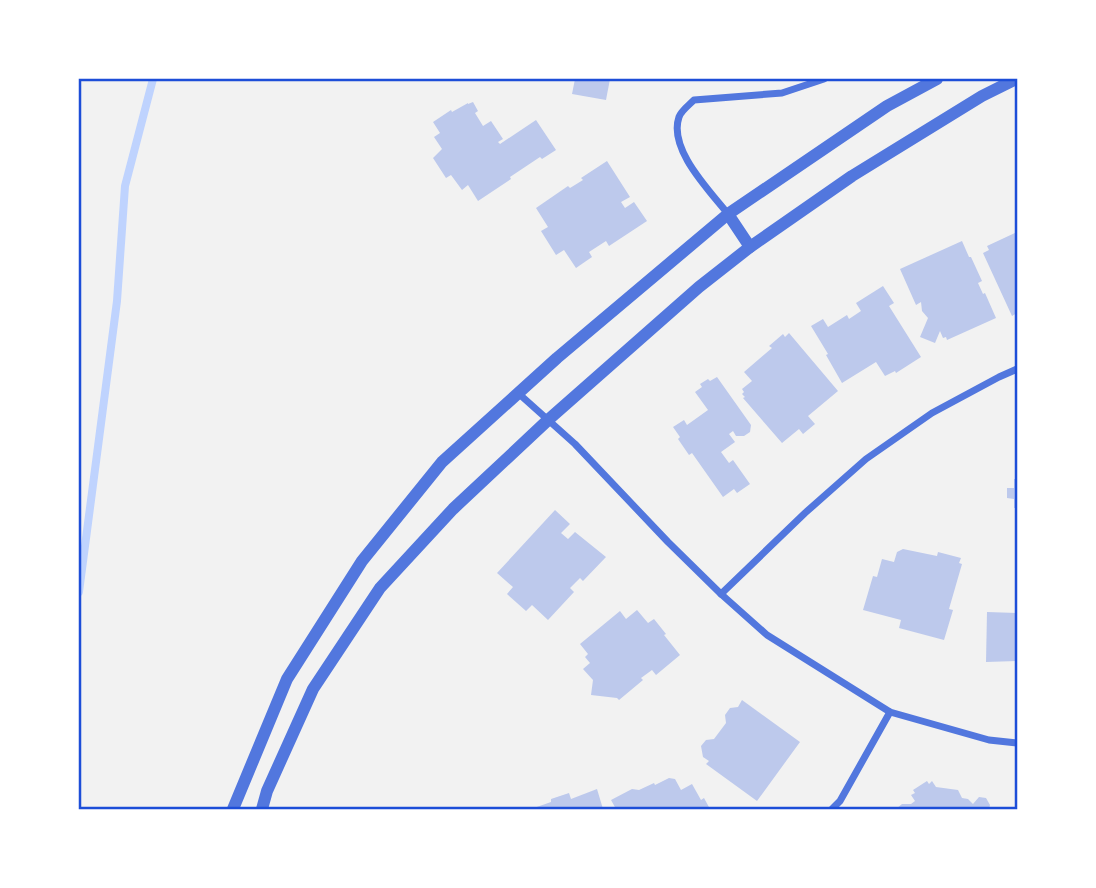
<svg xmlns="http://www.w3.org/2000/svg" width="1096" height="888" font-family="Inter,sans-serif">
  <style>
    .lines { fill: none; stroke-linecap: round; stroke-linejoin: round }
    .stream { stroke: #bfd3fe; stroke-width: 8 }
    .building { fill: #bdc9ec }
    .minor { stroke: #5277de; stroke-width: 7 }
    .tertiary { stroke: #5277de; stroke-width: 12 }
    .neatline { fill: none; stroke: #1d4ed8; stroke-width: 2.5 }
  </style>
  <rect width="100%" height="100%" fill="#f2f2f2"/>
  <g class="lines">
    <path class="stream" d="M79,592L117,301L125,186L153,79"/>
  </g>
  <g class="building">
    <path d="M575,79H610L606,100L572,94Z"/>
    <path d="M473,102L478,111L475,113L483,126L491,121L503,139L498,142L500,144L536,120L556,150L542,159L540,157L510,177L511,179L478,201L468,185L462,190L451,175L446,178L433,158L442,149L434,137L440,133L433,122L451,110L452,112L468,103V104Z"/>
    <path d="M607,161L630,197L621,202L625,208L634,202L647,221L609,246L606,241L589,252L592,257L576,268L564,250L556,255L541,231L548,227L536,208L568,186L570,188L583,180L581,178Z"/>
    <path d="M1017,232V313L1012,316L983,253L989,250L987,246Z"/>
    <path d="M962,241L969,257H971L982,281L978,283L983,294L985,293L996,318L947,340L946,337L943,338L940,331L935,343L920,337L928,318L922,311L921,302L916,305L900,269Z"/>
    <path d="M883,286L894,303L889,306L921,357L896,373L895,371L885,376L876,362L842,383L826,355L828,354L811,326L823,319L828,327L847,315L849,319L861,311L856,303Z"/>
    <path d="M789,333L838,391L808,416L815,424L803,434L799,429L782,443L743,398L745,397L742,394L744,392L742,389L752,381L744,372L772,348L769,346L783,334L785,337Z"/>
    <path d="M717,377L751,425L750,432L744,436H736L733,431L729,434L735,442L721,452L729,463L733,460L750,484L737,493L734,489L723,497L692,453L689,455L678,439L680,437L673,427L684,420L687,425L708,410L695,392L702,387L700,384L708,379L710,381Z"/>
    <path d="M1014,479H1017V508H1014V499L1007,498V488H1014Z"/>
    <path d="M555,510L570,524L561,533L568,539L575,532L606,557L583,581L580,578L570,588L574,592L548,620L532,605L526,611L507,594L513,587L497,573Z"/>
    <path d="M903,549L937,556L938,552L961,558L959,563L962,564L949,609L953,610L944,640L899,628L901,620L863,610L873,576L877,577L882,559L894,562L897,552Z"/>
    <path d="M637,610L648,623L654,619L666,634L664,635L680,655L656,675L652,670L641,678L643,680L619,700L617,698L591,695L593,680L583,669L590,663L585,657L588,654L580,644L620,611L626,619Z"/>
    <path d="M987,612L1017,613V661L986,662Z"/>
    <path d="M742,700L800,742L757,801L706,764L709,761L703,757L701,746L706,740L714,739L726,723L725,715L730,708L738,707Z"/>
    <path d="M669,778L675,779L681,790L692,784L701,800L704,798L710,809H616L611,800L632,789L639,790L654,783L655,785Z"/>
    <path d="M927,781L929,784L932,781L936,787L958,790L962,798L968,799L973,804L979,797L986,798L990,805L989,809H896L902,804H911L915,801L911,795L915,793L913,790Z"/>
    <path d="M597,789L603,809H531L551,802V799L569,793L571,799Z"/>
  </g>
  <g class="lines">
    <g class="minor">
      <path d="M728,214C709,190 668,149 679,117C681,111 689,105 694,100L782,93L824,79"/>
      <path d="M518,393L575,444L668,542L721,594L767,635L890,712L989,740L1017,743"/>
      <path d="M721,594L805,513L866,459L932,413L999,377L1017,369"/>
      <path d="M832,809L840,801L890,712"/>
    </g>
    <g class="tertiary">
      <path d="M728,214L750,247"/>
      <path d="M233,809L287,679L362,561L442,462L557,358L728,214L887,106L937,79"/>
      <path d="M262,809L267,791L313,689L380,588L453,509L548,420L699,287L750,247L852,176L982,96L1016,79"/>
    </g>
  </g>
  <rect width="1096" height="888" fill="none" stroke="#ffffff" stroke-width="161"/>
  <rect x="80" y="80" width="936" height="728" class="neatline"/>
</svg>
